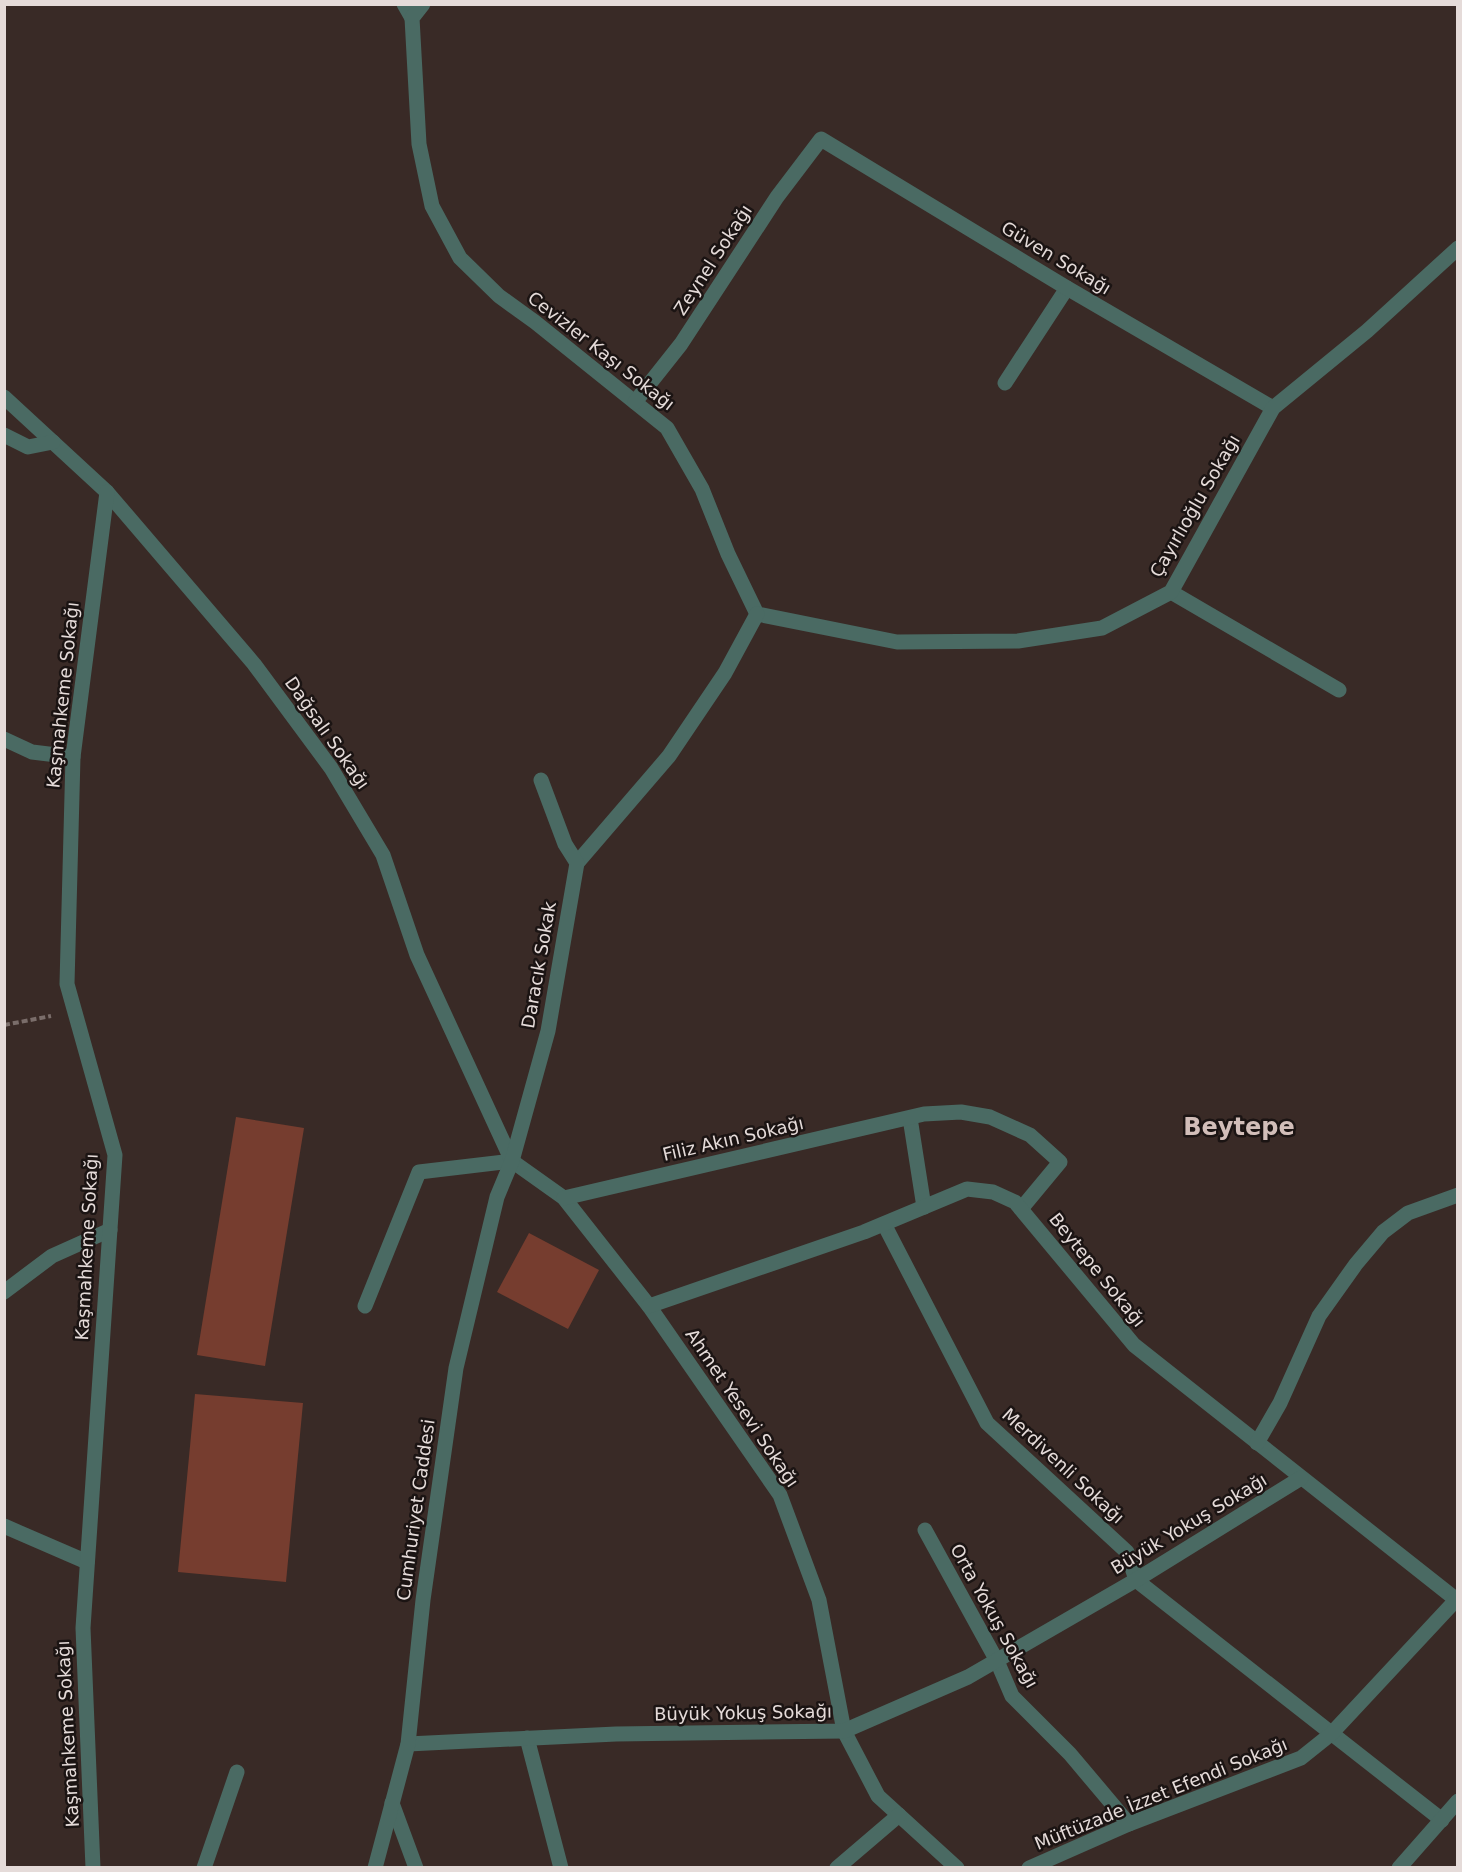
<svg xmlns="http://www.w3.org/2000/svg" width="1462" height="1872" font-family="'DejaVu Sans',sans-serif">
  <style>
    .building { fill: #763d2f }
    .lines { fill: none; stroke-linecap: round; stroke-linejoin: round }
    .path { stroke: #7a6d6a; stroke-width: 4; stroke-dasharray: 6 3; stroke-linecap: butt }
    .lane { stroke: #4a6a63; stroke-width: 15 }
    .street { stroke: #4a6a63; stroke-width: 15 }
    .labels { text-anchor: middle; stroke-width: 5; stroke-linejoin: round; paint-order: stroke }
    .street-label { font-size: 18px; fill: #e5dbd9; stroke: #1b1413 }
    .district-label { font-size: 24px; font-weight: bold; fill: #d2beb9; stroke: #1b1413 }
  </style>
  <rect width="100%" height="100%" fill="#392a26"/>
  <g class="building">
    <path d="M236,1117L304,1128L265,1366L197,1355Z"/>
    <path d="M529,1233L599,1270L568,1329L497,1292Z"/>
    <path d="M195,1394L303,1403L286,1582L178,1572Z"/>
  </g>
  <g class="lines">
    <path class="path" d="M4,1025L51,1016"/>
    <g class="lane">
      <path d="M365,1306L419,1172L512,1161"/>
      <path d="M204,1868L237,1772"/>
    </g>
    <g class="street">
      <path d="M404,4L412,18"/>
      <path d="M423,4L412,18L419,144L432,206L460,258L499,296L535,322L667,428L702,489L728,554L757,614"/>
      <path d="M1005,383L1067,288"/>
      <path d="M4,397L107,492L254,664L331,768L383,855L417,955L512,1161L564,1198L649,1306L780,1495L819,1600L844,1731L878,1796L957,1868"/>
      <path d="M635,402L681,344L777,197L821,139L1067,288L1273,408"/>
      <path d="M4,435L28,447L53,442"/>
      <path d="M1171,592L1339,690"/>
      <path d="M757,614L897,642L1018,641L1102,628L1171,592L1273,408L1367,331L1458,248"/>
      <path d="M4,739L32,752L73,757"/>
      <path d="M577,863L669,756L725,673L757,614"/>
      <path d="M910,1118L924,1207"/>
      <path d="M564,1198L924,1114L961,1112L990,1117L1030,1135L1060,1162L1021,1209"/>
      <path d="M884,1224L987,1423L1127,1552L1136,1580L1442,1820"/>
      <path d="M4,1292L52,1256L110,1230"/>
      <path d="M649,1306L864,1232L967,1189L993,1192L1015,1202L1134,1345L1458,1601"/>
      <path d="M1257,1443L1280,1403L1319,1316L1356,1264L1383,1232L1408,1213L1458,1195"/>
      <path d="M4,1526L87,1562"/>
      <path d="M925,1530L997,1661L1012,1696L1070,1754L1129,1824"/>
      <path d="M527,1738L561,1868"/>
      <path d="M408,1744L616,1734L844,1731L968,1677L1136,1580L1301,1478"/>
      <path d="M392,1803L416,1868"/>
      <path d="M93,1868L83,1628L115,1155L67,984L73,757L107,492"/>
      <path d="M375,1868L408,1744L423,1600L456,1368L497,1197L512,1161L548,1031L577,863L565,844L541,780"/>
      <path d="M837,1868L899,1815"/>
      <path d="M1029,1868L1129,1824L1301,1758L1331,1734L1456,1600"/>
      <path d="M1399,1868L1458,1801"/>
    </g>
  </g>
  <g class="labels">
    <g class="street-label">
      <text transform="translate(1056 258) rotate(31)" y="6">Güven Sokağı</text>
      <text transform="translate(713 260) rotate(-57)" y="6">Zeynel Sokağı</text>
      <text transform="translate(601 351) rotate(38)" y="6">Cevizler Kaşı Sokağı</text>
      <text transform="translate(1195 506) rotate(-60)" y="6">Çayırlıoğlu Sokağı</text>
      <text transform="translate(63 695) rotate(-84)" y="6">Kaşmahkeme Sokağı</text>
      <text transform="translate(327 733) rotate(55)" y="6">Dağsalı Sokağı</text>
      <text transform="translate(539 965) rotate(-80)" y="6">Daracık Sokak</text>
      <text transform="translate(733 1139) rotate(-13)" y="6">Filiz Akın Sokağı</text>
      <text transform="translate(87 1247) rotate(-87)" y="6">Kaşmahkeme Sokağı</text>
      <text transform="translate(1097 1270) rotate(51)" y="6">Beytepe Sokağı</text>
      <text transform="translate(742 1408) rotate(56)" y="6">Ahmet Yesevi Sokağı</text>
      <text transform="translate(1063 1466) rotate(43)" y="6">Merdivenli Sokağı</text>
      <text transform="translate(416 1510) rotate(-82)" y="6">Cumhuriyet Caddesi</text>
      <text transform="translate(1189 1524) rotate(-31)" y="6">Büyük Yokuş Sokağı</text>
      <text transform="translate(994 1616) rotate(61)" y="6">Orta Yokuş Sokağı</text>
      <text transform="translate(743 1713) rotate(-1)" y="6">Büyük Yokuş Sokağı</text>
      <text transform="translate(68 1734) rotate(-93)" y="6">Kaşmahkeme Sokağı</text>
      <text transform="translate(1161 1794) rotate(-22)" y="6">Müftüzade İzzet Efendi Sokağı</text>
    </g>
    <g class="district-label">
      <text x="1239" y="1135">Beytepe</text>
    </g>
  </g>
  <rect width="1462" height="1872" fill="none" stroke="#e5dbd9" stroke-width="12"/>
</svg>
